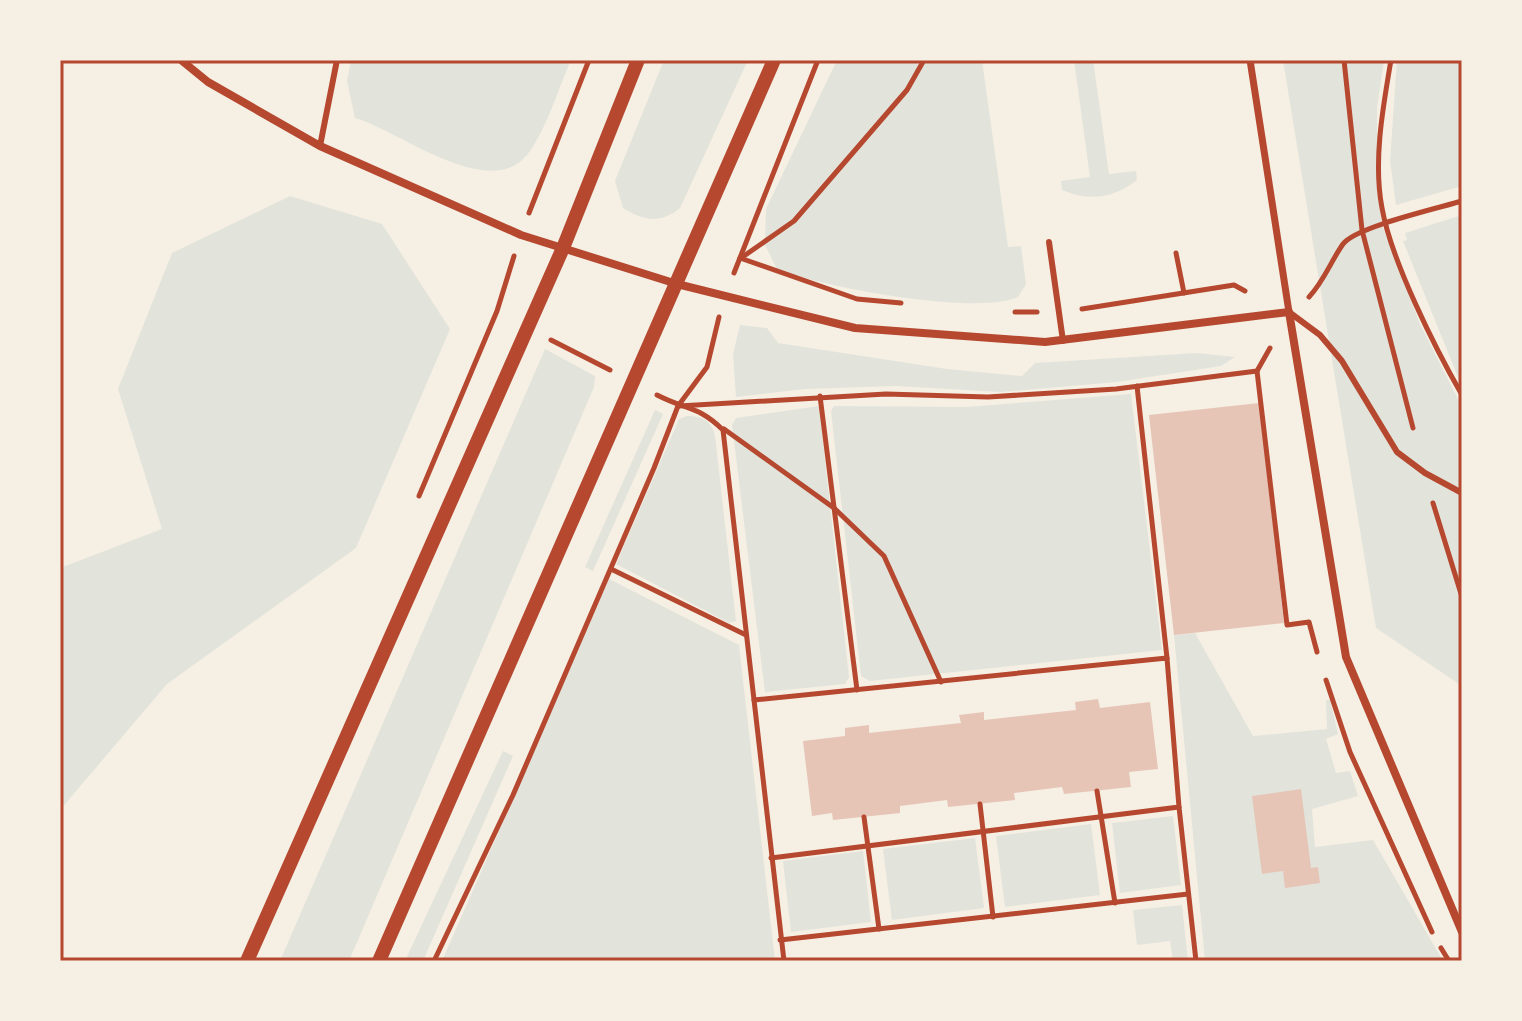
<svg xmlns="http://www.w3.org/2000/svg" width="1522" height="1021" font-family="Raleway,sans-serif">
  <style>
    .green { fill: #e2e4dc }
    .building { fill: #e6c5b7 }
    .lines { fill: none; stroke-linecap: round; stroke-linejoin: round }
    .path { stroke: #b5482f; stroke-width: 5 }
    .service { stroke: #b5482f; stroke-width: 6 }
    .pedestrian { stroke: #b5482f; stroke-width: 7 }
    .minor { stroke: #b5482f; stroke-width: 8 }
    .tertiary { stroke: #b5482f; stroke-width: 14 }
    .neatline { fill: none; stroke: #b5482f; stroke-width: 3 }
  </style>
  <rect width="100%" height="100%" fill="#f6efe4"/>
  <g class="green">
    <path d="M351,60H571C558,89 548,125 530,151C493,206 399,130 355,118L347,81Z"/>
    <path d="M664,60H748L680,208C660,224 644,221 623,208L615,181Z"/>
    <path d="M837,60H982L1008,247L1021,246L1026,284L1018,297C975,316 822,287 777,269L765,245L766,209Z"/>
    <path d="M1074,60H1093L1109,174L1136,171L1137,180C1114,198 1090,202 1062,190L1061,181L1090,177Z"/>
    <path d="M1283,60H1384L1377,108V189L1382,225L1420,324L1462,407V686L1376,628Z"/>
    <path d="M1397,60H1462V186L1396,205L1390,161Z"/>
    <path d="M290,196L382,224L450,329L356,548L167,684L60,810V568L162,529L118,389L172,253Z"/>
    <path d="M1462,215V387L1403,241L1407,240L1405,233Z"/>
    <path d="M740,325L767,328L778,343L947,369L1022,376L1035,363L1197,353L1235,357L1221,366L1117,382L1000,392L896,386L805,389L736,397L733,354Z"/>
    <path d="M545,349L595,376L594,387L349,961H280Z"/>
    <path d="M1131,394L1162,650L870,681L861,676L831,411L834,406L966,407Z"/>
    <path d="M819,406L849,677L845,684L765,692L732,425L736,418Z"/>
    <path d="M655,410L663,414L593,571L585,567Z"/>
    <path d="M687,416C702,416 711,420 715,436L736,621L729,623L616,564L679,419Z"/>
    <path d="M609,579L739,645L775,961H442Z"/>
    <path d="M1195,633L1253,736L1327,729L1326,700H1330L1338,734L1326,739L1336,773L1350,771L1358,796L1312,809L1315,847L1373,840L1443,961H1205L1174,635Z"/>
    <path d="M503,751L513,756L423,961H405Z"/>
    <path d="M1173,816L1181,885L1120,893L1112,823Z"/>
    <path d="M1091,824L1100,895L1005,907L996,836Z"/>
    <path d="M975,838L984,908L892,920L883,849Z"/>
    <path d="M863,851L871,922L791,932L783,861Z"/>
    <path d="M1182,905L1188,961H1173L1170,941L1137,945L1133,910Z"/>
  </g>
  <g class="building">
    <path d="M1259,403L1284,623L1174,635L1149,415Z"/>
    <path d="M1098,699L1100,708L1150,702L1158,769L1129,772L1131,787L1064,794L1062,787L1014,793L1015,800L948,807L947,800L900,806V813L833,820L832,813L812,816L803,741L845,736V728L869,725V733L961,723L959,715L984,712V720L1076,710L1075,702Z"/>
    <path d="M1301,789L1311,868L1318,867L1320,883L1285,888L1283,871L1262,874L1252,796Z"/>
  </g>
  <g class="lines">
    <g class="path">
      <path d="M1344,60L1362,230L1413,428"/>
      <path d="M1391,60C1383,107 1373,161 1382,208C1391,260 1435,348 1462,395"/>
      <path d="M529,213L589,60"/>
      <path d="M1176,253L1184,293"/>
      <path d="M740,258L857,299L901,303"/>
      <path d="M741,258L794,221L907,90L924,60"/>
      <path d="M734,273L818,60"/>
      <path d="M1309,297C1324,281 1331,261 1343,244C1355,227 1439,208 1462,201"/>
      <path d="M1082,309L1234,285L1245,291"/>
      <path d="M1015,312H1037"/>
      <path d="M551,340L610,370"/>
      <path d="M1257,371L1287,625L1309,622L1317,652"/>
      <path d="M1137,386L1167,658"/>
      <path d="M657,395C686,410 699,406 723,430L784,961"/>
      <path d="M820,396L857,690"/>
      <path d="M679,406L886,394L988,397L1116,389L1257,371L1270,348"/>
      <path d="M724,429L834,508L884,556L941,682"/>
      <path d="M419,496L497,311L514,256"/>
      <path d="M1433,503L1462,597"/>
      <path d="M611,569L746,635"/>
      <path d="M1326,680L1350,752L1432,932"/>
      <path d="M754,700L1167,658L1179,807L771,858"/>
      <path d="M1097,791L1115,903"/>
      <path d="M980,804L993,917"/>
      <path d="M1179,807L1196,961"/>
      <path d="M864,817L879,929"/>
      <path d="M780,940L1188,894"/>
      <path d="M1441,948L1449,961"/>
      <path d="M434,961L513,795L654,468L678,406L707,367L719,317"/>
    </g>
    <g class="service">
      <path d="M320,146L337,60"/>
      <path d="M1049,242L1063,341"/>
      <path d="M1289,312L1320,335L1342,361L1397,452L1425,473L1462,493"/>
    </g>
    <path class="pedestrian" d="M1250,60L1289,312"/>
    <path class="minor" d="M181,60L208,82L320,146L521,235L677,284L855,328L1045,342L1289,312L1346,657L1462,932"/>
    <g class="tertiary">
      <path d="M247,961L563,248L638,60"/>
      <path d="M379,961L774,60"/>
    </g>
  </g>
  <rect width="1522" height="1021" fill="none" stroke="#f6efe4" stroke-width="124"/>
  <rect x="62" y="62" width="1398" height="897" class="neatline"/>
</svg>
